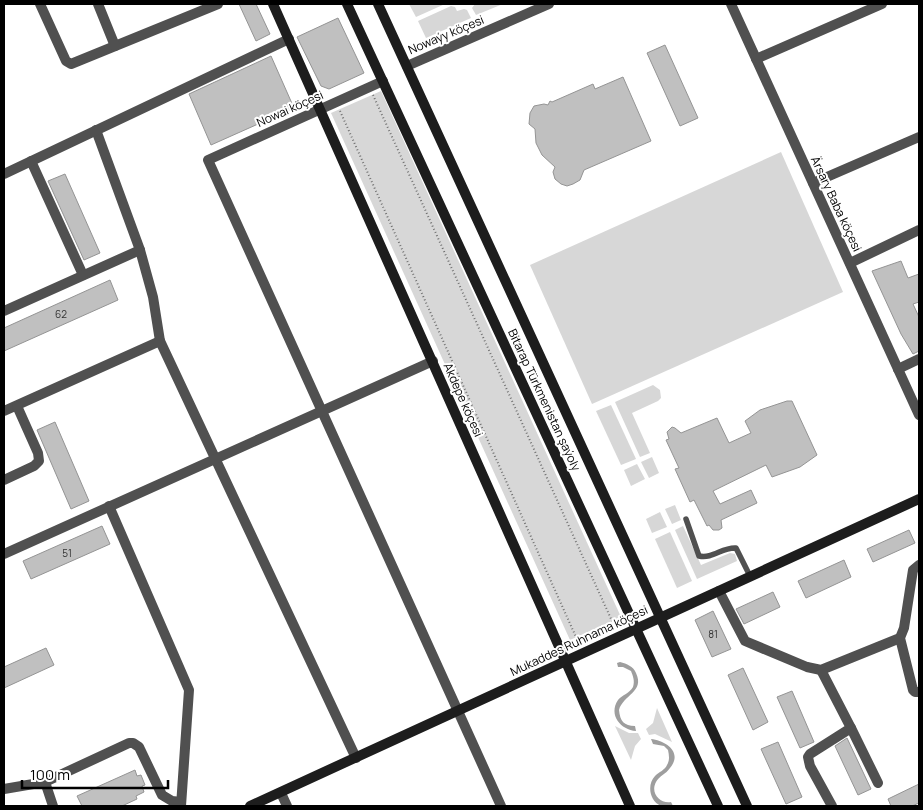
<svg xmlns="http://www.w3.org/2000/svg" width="923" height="810" font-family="Manrope,sans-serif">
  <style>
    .green { fill: #d7d7d7 }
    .water { fill: #9e9e9e }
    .building { fill: #c0c0c0; stroke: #949494 }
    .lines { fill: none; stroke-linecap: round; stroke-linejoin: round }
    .path { stroke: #727272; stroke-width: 2; stroke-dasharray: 1 2.5; stroke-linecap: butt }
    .lane { stroke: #505050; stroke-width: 5.5 }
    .street { stroke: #505050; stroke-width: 10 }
    .secondary { stroke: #1d1d1d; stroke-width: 10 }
    .labels { text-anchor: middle; stroke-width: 4; stroke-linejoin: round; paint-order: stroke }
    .number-label { font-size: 10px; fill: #303030 }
    .street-label { font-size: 12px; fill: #000; stroke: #fff }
  </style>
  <rect width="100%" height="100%" fill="#fff"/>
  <g class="green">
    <path d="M409,4H445L416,17Z"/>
    <path d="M475,4H503L476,15L472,8Z"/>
    <path d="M451,6L455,7L457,11L464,9L467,10L471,18L426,38L418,21Z"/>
    <path d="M381,91L621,617L570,640L331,113Z"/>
    <path d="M781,152L843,292L592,404L530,265Z"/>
    <path d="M653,385L660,390L661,398L658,401L632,413L650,453L640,457L615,402Z"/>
    <path d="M611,405L636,459L621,465L596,411Z"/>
    <path d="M652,457L659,473L649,478L641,462Z"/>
    <path d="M637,464L645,479L631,486L624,470Z"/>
    <path d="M675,505L681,520L672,524L665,509Z"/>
    <path d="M660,512L667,527L652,533L646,519Z"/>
    <path d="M683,526L701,565L730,553L735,554L737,561L697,579L675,530Z"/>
    <path d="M670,532L692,581L677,588L655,539Z"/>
    <path d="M657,708L672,742L655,734L649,735L646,729L653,723Z"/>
    <path d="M615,726L629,733H638L641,739L635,746L631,760Z"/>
  </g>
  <g class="water">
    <path d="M620,662C627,664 633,666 636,673C645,692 623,695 619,710C620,721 624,726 635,726L636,731C621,730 608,715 618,700C622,695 630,693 633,687C635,681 633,676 631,671L623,667H618L617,663Z"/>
    <path d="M651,739C666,741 683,752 670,768C666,774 659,776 656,782C650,793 660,804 671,802L673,806C669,806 665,807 661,806C649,801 647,784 655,776C659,772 665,770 667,765C670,760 669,755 668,750L664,746L653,744Z"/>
  </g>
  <g class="building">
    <path d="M239,4H256L270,34L256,41Z"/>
    <path d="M338,18L364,73L329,89L321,86L297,37Z"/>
    <path d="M665,45L698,118L680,126L647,53Z"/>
    <path d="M271,56L294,108L211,145L189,94Z"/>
    <path d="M623,77L651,141L584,170L580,180L573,184L567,186L561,184L555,179L553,172L555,167L542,155L536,143L535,129L529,124L530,113L534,106L544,104L548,105L550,101L552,102L593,84L595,89Z"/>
    <path d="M65,174L100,253L84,260L48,181Z"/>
    <path d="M901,261L908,278L919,274V302L913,304L919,317V351L913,354L901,334L872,271Z"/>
    <path d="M110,280L118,300L4,351V328Z"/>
    <path d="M787,401H792L817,455L800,467L772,477L766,465L713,491L720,504L751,490L757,503L721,520L722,528L719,530H713L709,525L707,526L694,500L690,502L675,469L679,468L666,440L669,439L667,432L672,427L675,428L681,433L717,418L729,443L751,433L745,421L760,410Z"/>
    <path d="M55,422L89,501L71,509L37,430Z"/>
    <path d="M102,526L110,544L31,579L23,561Z"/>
    <path d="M909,530L915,543L873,562L867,549Z"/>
    <path d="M844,560L851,577L806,598L798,581Z"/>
    <path d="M773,592L780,607L744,624L736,609Z"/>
    <path d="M713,611L731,649L712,657L695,620Z"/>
    <path d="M46,648L54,665L4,688V667Z"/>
    <path d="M743,668L768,722L753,730L728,675Z"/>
    <path d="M792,691L814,742L800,748L777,697Z"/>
    <path d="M847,738L871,789L858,795L835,746Z"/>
    <path d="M778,742L802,797L786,804L761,749Z"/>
    <path d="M135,770L137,776L141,775L145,785L142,786L144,792L136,796L137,799L122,806H82L77,796Z"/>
    <path d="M919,784V803L912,806H891L888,799Z"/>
  </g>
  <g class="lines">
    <g class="path">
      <path d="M373,95L612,621"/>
      <path d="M340,111L576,637"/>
    </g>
    <path class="lane" d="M686,519L699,556C713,559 722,547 736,548L750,576"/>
    <g class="street">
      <path d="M40,4L66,61L71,64L218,4"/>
      <path d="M98,4L115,46"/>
      <path d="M731,4L919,415"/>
      <path d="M756,59L882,4"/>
      <path d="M407,66L549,4"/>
      <path d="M383,81L208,160L501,806"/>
      <path d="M96,130L140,250L153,297L160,341"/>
      <path d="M31,161L83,275"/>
      <path d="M4,174L289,39"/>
      <path d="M813,183L919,137"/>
      <path d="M850,263L919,230"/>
      <path d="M4,311L140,250"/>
      <path d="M898,369L919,359"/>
      <path d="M4,411L160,341L356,758"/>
      <path d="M4,480L34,466L39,461L38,453L17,406"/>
      <path d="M109,506L189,690L181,806"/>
      <path d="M4,554L433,361"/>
      <path d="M919,565L913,570L904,628L900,638L913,690L915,692H919"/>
      <path d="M719,591L745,641L807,667L821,670L900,638"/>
      <path d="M821,670L851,728L810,754L808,757L810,766L832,806"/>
      <path d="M851,728L878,783"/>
      <path d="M45,782L129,743H133L139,747L162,795L172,801L181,802"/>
      <path d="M4,789L45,782L53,806"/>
      <path d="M281,793L287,806"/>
    </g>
    <g class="secondary">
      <path d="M273,4L630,806"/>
      <path d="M347,4L718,806"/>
      <path d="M378,4L747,806"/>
      <path d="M250,806L919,499"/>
    </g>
  </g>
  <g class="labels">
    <g class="number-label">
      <text x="61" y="318">62</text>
      <text x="67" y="557">51</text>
      <text x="713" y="638">81</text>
    </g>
    <g class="street-label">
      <text transform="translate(446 35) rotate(-23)" y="4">Nowaýy köçesi</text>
      <text transform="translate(290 109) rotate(-24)" y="4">Nowai köçesi</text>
      <text transform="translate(836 204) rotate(65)" y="4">Ärsary Baba köçesi</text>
      <text transform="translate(463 400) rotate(66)" y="4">Akdepe köçesi</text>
      <text transform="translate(544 400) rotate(65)" y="4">Bitarap Türkmenistan şaýoly</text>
      <text transform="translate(579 641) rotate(-25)" y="4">Mukaddes Ruhnama köçesi</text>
    </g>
  </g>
  <rect width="923" height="810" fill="none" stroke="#000000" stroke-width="10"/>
  <path d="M22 780v8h146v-8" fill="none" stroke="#000000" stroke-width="2.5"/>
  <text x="30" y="780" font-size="15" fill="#000000" stroke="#ffffff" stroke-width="4" paint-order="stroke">100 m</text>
</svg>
